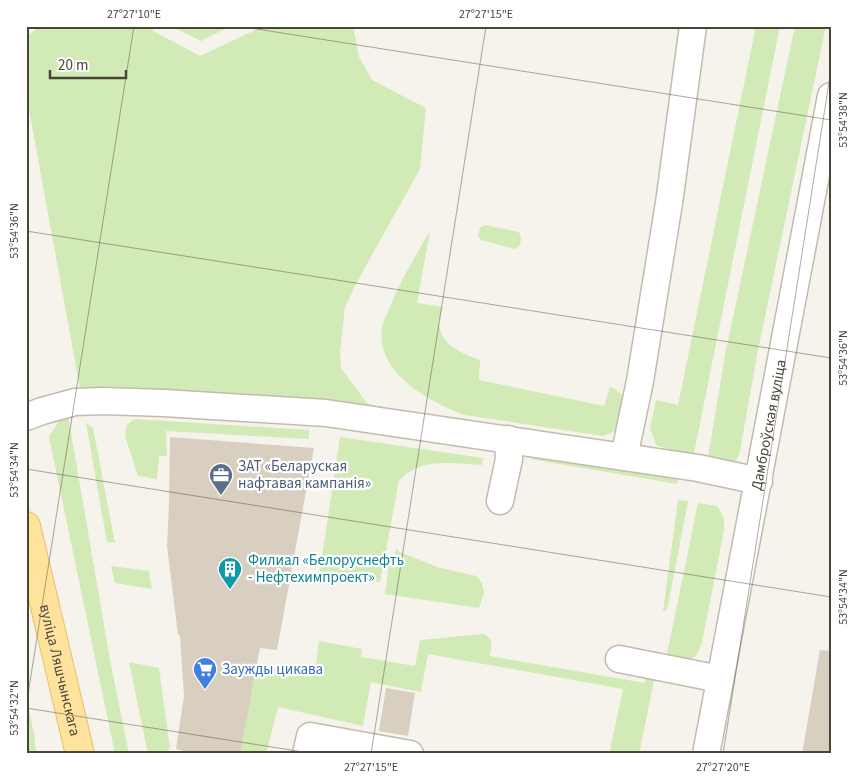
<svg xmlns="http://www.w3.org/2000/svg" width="857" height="780" font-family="'Source Sans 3',sans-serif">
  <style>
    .green { fill: #d2eab5 }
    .building { fill: #d8cfc1 }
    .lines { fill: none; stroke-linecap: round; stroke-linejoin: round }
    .minor-casing { stroke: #c2bbae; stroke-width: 29 }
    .major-casing { stroke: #e6c16a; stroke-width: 30 }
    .minor { stroke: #fff; stroke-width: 26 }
    .major { stroke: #ffe39c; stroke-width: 28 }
    .ticks { fill: none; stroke: #4b4439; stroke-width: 1; stroke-opacity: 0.45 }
    .labels { text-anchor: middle; stroke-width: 4.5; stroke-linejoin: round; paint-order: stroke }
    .street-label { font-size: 15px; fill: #4b4439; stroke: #fff }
    .service-label { font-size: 15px; fill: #4e5e75; stroke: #fff; text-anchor: start }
    .culture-label { font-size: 15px; fill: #0d838f; stroke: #fff; text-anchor: start }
    .shop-label { font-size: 15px; fill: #366cbe; stroke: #fff; text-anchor: start }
    .neatline { fill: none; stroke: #4b4439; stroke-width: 2 }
    .ticks-label { font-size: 12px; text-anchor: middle; fill: #4b4439 }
  </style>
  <rect width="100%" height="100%" fill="#f6f3ec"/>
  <g class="green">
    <path d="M41,26H144L200,56L264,26H353L359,57L372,80L426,108L420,169L358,280L345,307L340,352L341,368L366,402L382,411L81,394L26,93V37Z"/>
    <path d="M171,26H231L201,41Z"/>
    <path d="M756,26H780L693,458L656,445L650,428L656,400L678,405Z"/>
    <path d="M795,26H826L758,350L739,456L734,462L708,458L725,355Z"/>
    <path d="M485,225L519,232L521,238L520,245L515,249L481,240L478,236L480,228Z"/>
    <path d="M430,231L417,303L443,307C442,312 439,318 439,323C440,345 463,354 480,360L479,380L604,406L610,387C614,388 620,392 623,396C627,403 620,425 614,431C612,433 606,434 603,436L465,415C429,402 375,373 382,327C383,321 387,315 389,309C400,281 415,257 430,231Z"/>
    <path d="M68,415L110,660L129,754H115L49,437L60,419Z"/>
    <path d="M134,419L309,430V439L166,431L167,456H159L157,479L138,476L125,436L127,425Z"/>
    <path d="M86,423L93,428L115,543L107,542Z"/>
    <path d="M340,437L483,458L482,465C453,464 421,456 399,481L380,582L319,577Z"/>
    <path d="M546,456L678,478L677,484L530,459Z"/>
    <path d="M678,500L688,501L667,611H663Z"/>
    <path d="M698,503L717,506L724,518V530L702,643L696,656L685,662L666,659Z"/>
    <path d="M396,548L398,551L437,567L476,576L482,583L484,593L479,608L385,594L390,557L394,558Z"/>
    <path d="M111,566L149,571L152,589L115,583Z"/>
    <path d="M483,634C495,639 491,646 490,656L645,683L647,668L656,671L639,754H609L623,689L428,654L421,692L371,682L363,726L278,707L266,754H239L257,665L315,672L319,641L362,649L361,657L415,666L420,640Z"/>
    <path d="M129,662L159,668L170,748L164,754H148Z"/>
    <path d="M26,696L34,734L36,754H26Z"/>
  </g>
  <g class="building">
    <path d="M170,437L314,448L277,650L260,648L240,754H195L176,749L184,696L180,635H178L167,546L169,503Z"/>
    <path d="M820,650L831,651V754H802Z"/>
    <path d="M386,688L415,693L408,736L379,731Z"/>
  </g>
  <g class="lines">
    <g class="minor-casing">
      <g id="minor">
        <path d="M26,417L42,411L75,402L103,401L164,403L326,413L698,468L759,481"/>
        <path d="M624,457L640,381L669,203L693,26"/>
        <path d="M500,501L509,459L508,439"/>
        <path d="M619,659L720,679"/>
        <path d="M306,754L310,736L410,754"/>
        <path id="s1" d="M706,754L831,96"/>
      </g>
    </g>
    <g class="major-casing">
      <g id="major">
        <path id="s2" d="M26,526L80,754"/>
      </g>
    </g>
    <use href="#minor" class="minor"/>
    <use href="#major" class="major"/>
  </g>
  <path class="ticks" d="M238,26L831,120M26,231L831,358M26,469L831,597M26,707L134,26M26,708L316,754M371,754L486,26M723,754L831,70"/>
  <defs>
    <g id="office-pin" transform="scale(1.25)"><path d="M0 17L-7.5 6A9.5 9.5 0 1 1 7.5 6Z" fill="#5c6f8a" stroke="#fff"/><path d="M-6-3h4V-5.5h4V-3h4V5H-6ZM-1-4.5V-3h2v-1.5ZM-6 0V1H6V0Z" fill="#fff"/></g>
    <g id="building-pin" transform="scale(1.25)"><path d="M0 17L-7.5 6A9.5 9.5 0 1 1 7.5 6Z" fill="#0f9aa8" stroke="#fff"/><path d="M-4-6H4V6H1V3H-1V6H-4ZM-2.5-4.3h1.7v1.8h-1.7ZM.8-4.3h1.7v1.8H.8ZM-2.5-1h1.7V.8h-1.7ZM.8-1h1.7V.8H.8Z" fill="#fff"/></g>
    <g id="supermarket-pin" transform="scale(1.25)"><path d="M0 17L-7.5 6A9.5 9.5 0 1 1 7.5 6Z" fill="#3f7fe0" stroke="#fff"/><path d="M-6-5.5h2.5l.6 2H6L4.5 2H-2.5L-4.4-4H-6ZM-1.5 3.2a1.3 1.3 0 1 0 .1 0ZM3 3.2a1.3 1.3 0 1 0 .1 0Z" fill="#fff"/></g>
  </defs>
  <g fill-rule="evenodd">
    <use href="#office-pin" x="221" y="475"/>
    <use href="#building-pin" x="230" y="569"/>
    <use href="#supermarket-pin" x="205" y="669"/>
  </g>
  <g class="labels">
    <g class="street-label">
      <text dy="5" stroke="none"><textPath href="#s1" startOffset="335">Дамброўская вуліца</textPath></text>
      <text dy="5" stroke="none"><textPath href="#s2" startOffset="148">вуліца Ляшчынскага</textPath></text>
    </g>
    <g class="service-label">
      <text x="238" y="471">ЗАТ «Беларуская<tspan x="238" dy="17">нафтавая кампанія»</tspan></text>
    </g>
    <g class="culture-label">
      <text x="248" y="565">Филиал «Белоруснефть<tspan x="248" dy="17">- Нефтехимпроект»</tspan></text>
    </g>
    <g class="shop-label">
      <text x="222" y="674">Заужды цикава</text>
    </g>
  </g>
  <rect width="857" height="780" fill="none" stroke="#ffffff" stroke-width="55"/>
  <path d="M50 70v8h76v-8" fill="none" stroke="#4b4439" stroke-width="2.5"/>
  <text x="58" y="70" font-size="15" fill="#4b4439" stroke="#ffffff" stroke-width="4" paint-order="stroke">20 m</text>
  <rect x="28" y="28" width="802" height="724" class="neatline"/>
  <g class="ticks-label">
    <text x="134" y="18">27°27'10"E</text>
    <text x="486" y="18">27°27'15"E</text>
    <text transform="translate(843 120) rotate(-90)" y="4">53°54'38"N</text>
    <text transform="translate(14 231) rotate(-90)" y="4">53°54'36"N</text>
    <text transform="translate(843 358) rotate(-90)" y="4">53°54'36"N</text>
    <text transform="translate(14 470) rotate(-90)" y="4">53°54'34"N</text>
    <text transform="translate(843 597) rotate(-90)" y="4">53°54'34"N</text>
    <text transform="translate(14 708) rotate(-90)" y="4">53°54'32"N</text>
    <text x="371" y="771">27°27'15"E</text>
    <text x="723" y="771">27°27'20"E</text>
  </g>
</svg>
